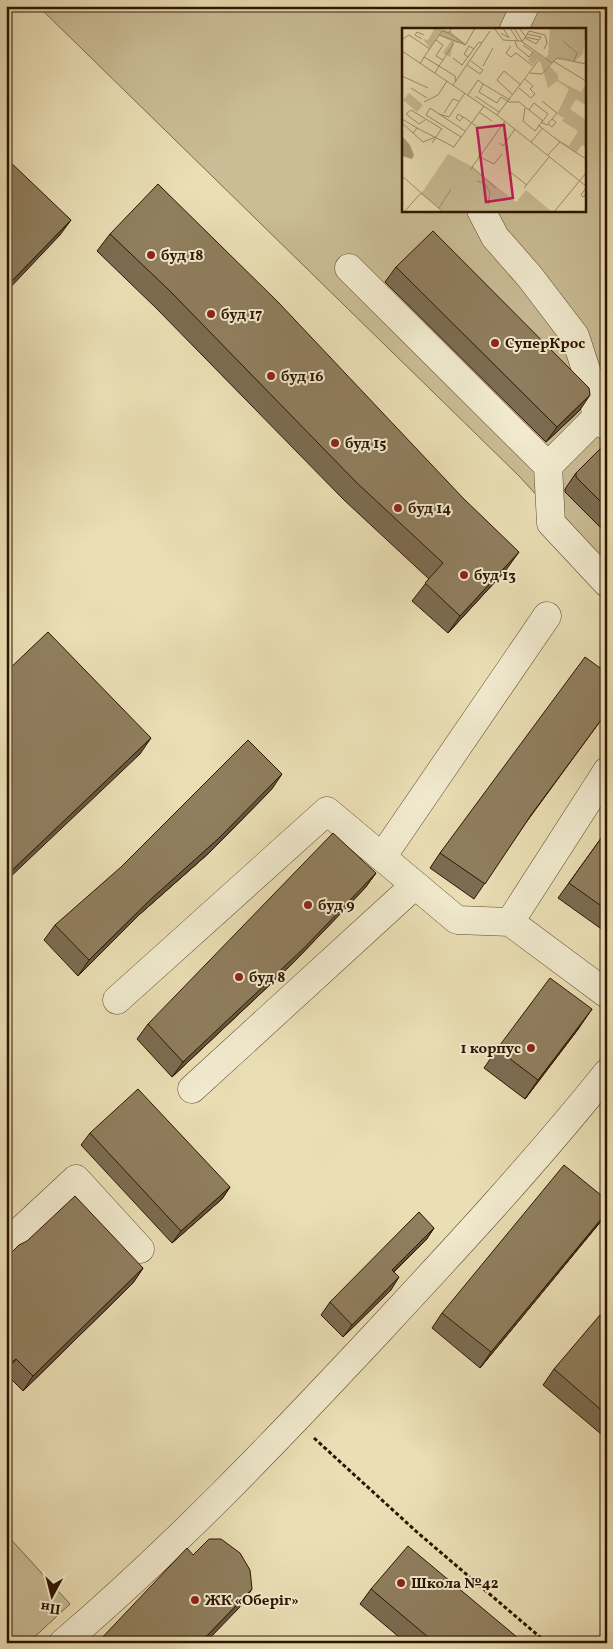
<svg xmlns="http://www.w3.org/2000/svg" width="613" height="1649" font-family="Vollkorn,serif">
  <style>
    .green { fill: #cabc95; stroke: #7c684a; fill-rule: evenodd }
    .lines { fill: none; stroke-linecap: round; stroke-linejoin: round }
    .minor-casing { stroke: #5e472d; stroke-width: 29 }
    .path { stroke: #2f1500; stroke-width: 3; stroke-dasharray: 4 2.5; stroke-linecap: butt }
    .minor { stroke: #f1eace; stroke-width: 28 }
    .wall { fill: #7c6c51; stroke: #2f1500 }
    .shaded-wall { fill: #655842; stroke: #2f1500 }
    .building { fill: #907e5e; stroke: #2f1500 }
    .poi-dot { fill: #8f2418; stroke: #f1eace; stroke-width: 2 }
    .labels { text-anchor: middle; stroke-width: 4; stroke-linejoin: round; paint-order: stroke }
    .poi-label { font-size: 15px; font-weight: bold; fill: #2f1500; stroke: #f1eace; text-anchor: start }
    .inset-road { fill: none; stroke: #9f8e6c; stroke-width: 1 }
    .view { fill: #c2185b; fill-opacity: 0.15; stroke: #c2185b; stroke-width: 2.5 }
    .inset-edge { fill: none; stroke: #2f1500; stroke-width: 2.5 }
  </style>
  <rect width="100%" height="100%" fill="#eadeb4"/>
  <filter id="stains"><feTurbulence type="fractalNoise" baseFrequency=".004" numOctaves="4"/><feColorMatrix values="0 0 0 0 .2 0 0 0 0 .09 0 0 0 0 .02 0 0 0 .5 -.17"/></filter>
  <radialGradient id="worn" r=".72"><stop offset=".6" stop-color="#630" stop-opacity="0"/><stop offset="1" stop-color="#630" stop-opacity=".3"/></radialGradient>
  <g class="green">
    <path d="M38,6H607V572L519,476ZM403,29H584V210H403Z"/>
    <path d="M6,1534L70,1604L28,1643H6Z"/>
  </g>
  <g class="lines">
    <g class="minor-casing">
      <g id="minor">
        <path d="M514,29L525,6"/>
        <path d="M481,210L495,237L530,277L575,336L589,379L597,417L607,426"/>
        <path d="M349,268L548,466L551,523L607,583"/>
        <path d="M548,466L597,417"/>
        <path d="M382,857L547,616"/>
        <path d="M510,922L607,771"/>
        <path d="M117,1000L327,811L457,920L510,922L607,994"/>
        <path d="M192,1089L415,885"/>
        <path d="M6,1244L76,1179L140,1249"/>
        <path d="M63,1643C174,1548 276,1441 376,1334C455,1249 534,1164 607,1073"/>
      </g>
    </g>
    <path class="path" d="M314,1438L418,1533L547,1643"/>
    <use href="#minor" class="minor"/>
  </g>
  <g class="wall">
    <path d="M110,234L506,570L448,633L412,601L429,579L344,500L156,308L97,251Z"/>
    <path d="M396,267L580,410L546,442L385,282Z"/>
    <path d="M607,442V534L565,492V489L576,473Z"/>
    <path d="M607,673V712L525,824L474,899L430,868L440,853Z"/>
    <path d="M272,789L209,853L140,914L78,976L44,940L55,925Z"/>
    <path d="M607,830V933L558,898Z"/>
    <path d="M376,873L365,888L293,963L172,1077L137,1039L148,1024Z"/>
    <path d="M579,1028L525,1099L484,1068L497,1049Z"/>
    <path d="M90,1133L230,1187L222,1199L172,1243L81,1145Z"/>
    <path d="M607,1200V1213L602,1220L480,1368L432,1328L442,1313Z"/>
    <path d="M434,1228L426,1240L394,1272L391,1290L343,1337L321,1315L330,1302Z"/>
    <path d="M6,1258L143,1268L133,1283L23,1391L6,1374Z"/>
    <path d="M607,1321V1439L543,1385L554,1369Z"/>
    <path d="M371,1589L524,1643H406L360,1604Z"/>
  </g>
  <g class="shaded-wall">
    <path d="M71,220L60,235L6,292V287Z"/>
    <path d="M590,395L580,410L546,442L557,427Z"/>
    <path d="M519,552L506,570L448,633L460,616Z"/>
    <path d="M151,738L140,754L6,881V876Z"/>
    <path d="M282,774L272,789L209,853L140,914L78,976L89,960L151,899Z"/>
    <path d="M376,873L365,888L293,963L172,1077L183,1062Z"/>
    <path d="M592,1009L579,1028L525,1099L538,1080Z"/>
    <path d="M230,1187L222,1199L172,1243L181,1231Z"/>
    <path d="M607,1212V1213L602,1220L480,1368L491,1352Z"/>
    <path d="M434,1228L426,1240L383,1282L392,1270Z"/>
    <path d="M143,1268L133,1283L23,1391L33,1376Z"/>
    <path d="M399,1277L391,1290L343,1337L352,1325Z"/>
    <path d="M16,1359L6,1372V1367Z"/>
    <path d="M252,1589L239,1608L205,1643H200Z"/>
  </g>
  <g class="building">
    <path d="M6,158L71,220L6,287Z"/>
    <path d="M158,184L278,302L463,498L519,552L460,616L425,583L443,563L356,482L169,290L110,234Z"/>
    <path d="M433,231L589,388L590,395L557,427L396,267Z"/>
    <path d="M607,442V508L576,477V473Z"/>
    <path d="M48,632L151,738L6,876V672Z"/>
    <path d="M585,657L607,673V712L531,815L485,884L440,853Z"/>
    <path d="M248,740L282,774L219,838L151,899L89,960L55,925L121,867Z"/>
    <path d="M607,830V910L569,883Z"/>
    <path d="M333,833L376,873L304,948L183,1062L148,1024Z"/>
    <path d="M550,978L592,1009L538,1080L497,1049Z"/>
    <path d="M138,1089L230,1187L181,1231L90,1133Z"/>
    <path d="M564,1165L607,1200V1212L491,1352L442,1313Z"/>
    <path d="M75,1196L143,1268L33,1376L16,1359L6,1367V1258L19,1245L27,1241Z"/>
    <path d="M419,1212L434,1228L392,1270L399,1277L352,1325L330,1302Z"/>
    <path d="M600,1315L607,1321V1415L554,1369Z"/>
    <path d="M209,1539H221L240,1553L250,1570L252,1589L200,1643H97L187,1548L193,1555Z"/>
    <path d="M408,1546L524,1643H435L371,1589Z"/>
  </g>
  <g class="poi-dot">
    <circle cx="151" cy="255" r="5"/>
    <circle cx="211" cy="314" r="5"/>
    <circle cx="495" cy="343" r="5"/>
    <circle cx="271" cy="376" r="5"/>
    <circle cx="335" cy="443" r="5"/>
    <circle cx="398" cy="508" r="5"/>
    <circle cx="464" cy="575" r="5"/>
    <circle cx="308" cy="905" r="5"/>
    <circle cx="239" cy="977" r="5"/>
    <circle cx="531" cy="1048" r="5"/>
    <circle cx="401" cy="1583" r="5"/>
    <circle cx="195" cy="1600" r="5"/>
  </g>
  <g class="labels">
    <g class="poi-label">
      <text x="161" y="260">буд 18</text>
      <text x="221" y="319">буд 17</text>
      <text x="505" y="348">СуперКрос</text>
      <text x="281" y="381">буд 16</text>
      <text x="345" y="448">буд 15</text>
      <text x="408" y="513">буд 14</text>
      <text x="474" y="580">буд 13</text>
      <text x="318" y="910">буд 9</text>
      <text x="249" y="982">буд 8</text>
      <text x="521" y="1053" text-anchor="end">1 корпус</text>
      <text x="411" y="1588">Школа №42</text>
      <text x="205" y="1605">ЖК «Оберіг»</text>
    </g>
  </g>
  <g transform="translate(402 28)">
    <rect width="184" height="184" fill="#eadeb4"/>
    <path d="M33,0L48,3L63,16L52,14L48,29L41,25L49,13L37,7L28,20L21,11L26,12ZM148,0L184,1L181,26L173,33L155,31L147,37L156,47V52L173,61L179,64L184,56V77L174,71L168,81L184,92V119L180,117L174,125L151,108L162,90L155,86L167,61L155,53L146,60L139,35L135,32L132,37L126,32L132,23L143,31L146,27ZM160,93L176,103L167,118L151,108ZM7,65L21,77L15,84L1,72ZM46,126L69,138L114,174L124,162L150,184H41L19,166Z" fill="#cabc95" fill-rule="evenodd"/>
    <path d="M0,108L8,117L12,127L10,131L0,128Z" fill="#aa9a77"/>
    <path class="inset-road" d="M92,0L101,12L119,13L150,35M108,0L116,13M112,0L120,13M117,0L124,9L137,12M99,5L107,10L101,0M37,7L64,17L47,5M123,10L134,16L139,9L125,6M1,11L7,7L28,21M20,11L13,7L15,4L22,7M34,12L41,17L34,28L41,32L37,38L53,48L54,54M113,13L115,19L127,29L131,24L121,17M161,13L175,25L172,33M120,14L127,3L143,7L145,15L142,21M64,16L73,0M109,18L104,25L109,29L114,25L131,38M0,23L95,87L184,158M22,29L40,3L47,5L50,0M66,29L62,26L64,23L67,18L72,21M51,30L60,37L77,14L80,15M41,32L52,15M151,33L184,53M18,36L22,29L37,38L33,45M65,37L78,46L81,42L69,33M81,38L91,20M128,45L140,46L155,30L184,36M0,48L26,60M81,56L108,72M51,57L88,3M9,60L25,70M117,60L129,70L133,66L128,61L131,58L123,51M66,67L76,52L81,56L77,64L95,75L99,69L107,74H117L141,93M111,67L95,52L102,43L119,57M73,68L97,84M22,74L36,67L45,53M123,80L121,93L133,103L146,86L132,75L127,82M77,84L90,93M42,85L51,71L57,73M37,86L47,89L63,65M95,87L136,33M61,89L58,93L54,90L56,86L63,90L74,98M0,91L15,100M23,92L17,96L4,86L9,82L40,101M139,94L145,97L155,85L140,73M0,95L21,114L34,109M146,96L150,99L154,94L150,91M136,97L158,114M11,105L15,100L52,119M59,109L24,87L28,80L63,103M129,114L141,100M30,115L40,100M98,115L101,118L113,101M51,120L82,78M146,127L158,114L184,131M76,128L92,136L100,126M70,139L94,160M68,142L103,93M108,144L125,157M0,148L41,184M75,153L82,155L88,164L86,177M122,160L147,129M184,160L179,167L181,169L184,166M37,180L49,161M2,184L19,165M152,184L184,145"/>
    <path class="view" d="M102,97L111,170L84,174L75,100Z"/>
    <rect width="184" height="184" class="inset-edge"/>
  </g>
  <rect width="613" height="1649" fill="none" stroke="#eadeb4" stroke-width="25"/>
  <rect x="8" y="8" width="598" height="1634" fill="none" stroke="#2f1500" stroke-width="2.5"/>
  <rect x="12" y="12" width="588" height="1624" fill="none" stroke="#2f1500"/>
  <g transform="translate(52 1596) rotate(187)" stroke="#f1eace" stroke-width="4" paint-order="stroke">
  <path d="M0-4L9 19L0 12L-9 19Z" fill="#2f1500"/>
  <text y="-8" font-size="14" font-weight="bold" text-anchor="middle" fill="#2f1500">Пн</text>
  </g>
  <rect width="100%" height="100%" filter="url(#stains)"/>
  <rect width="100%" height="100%" fill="url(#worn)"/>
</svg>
